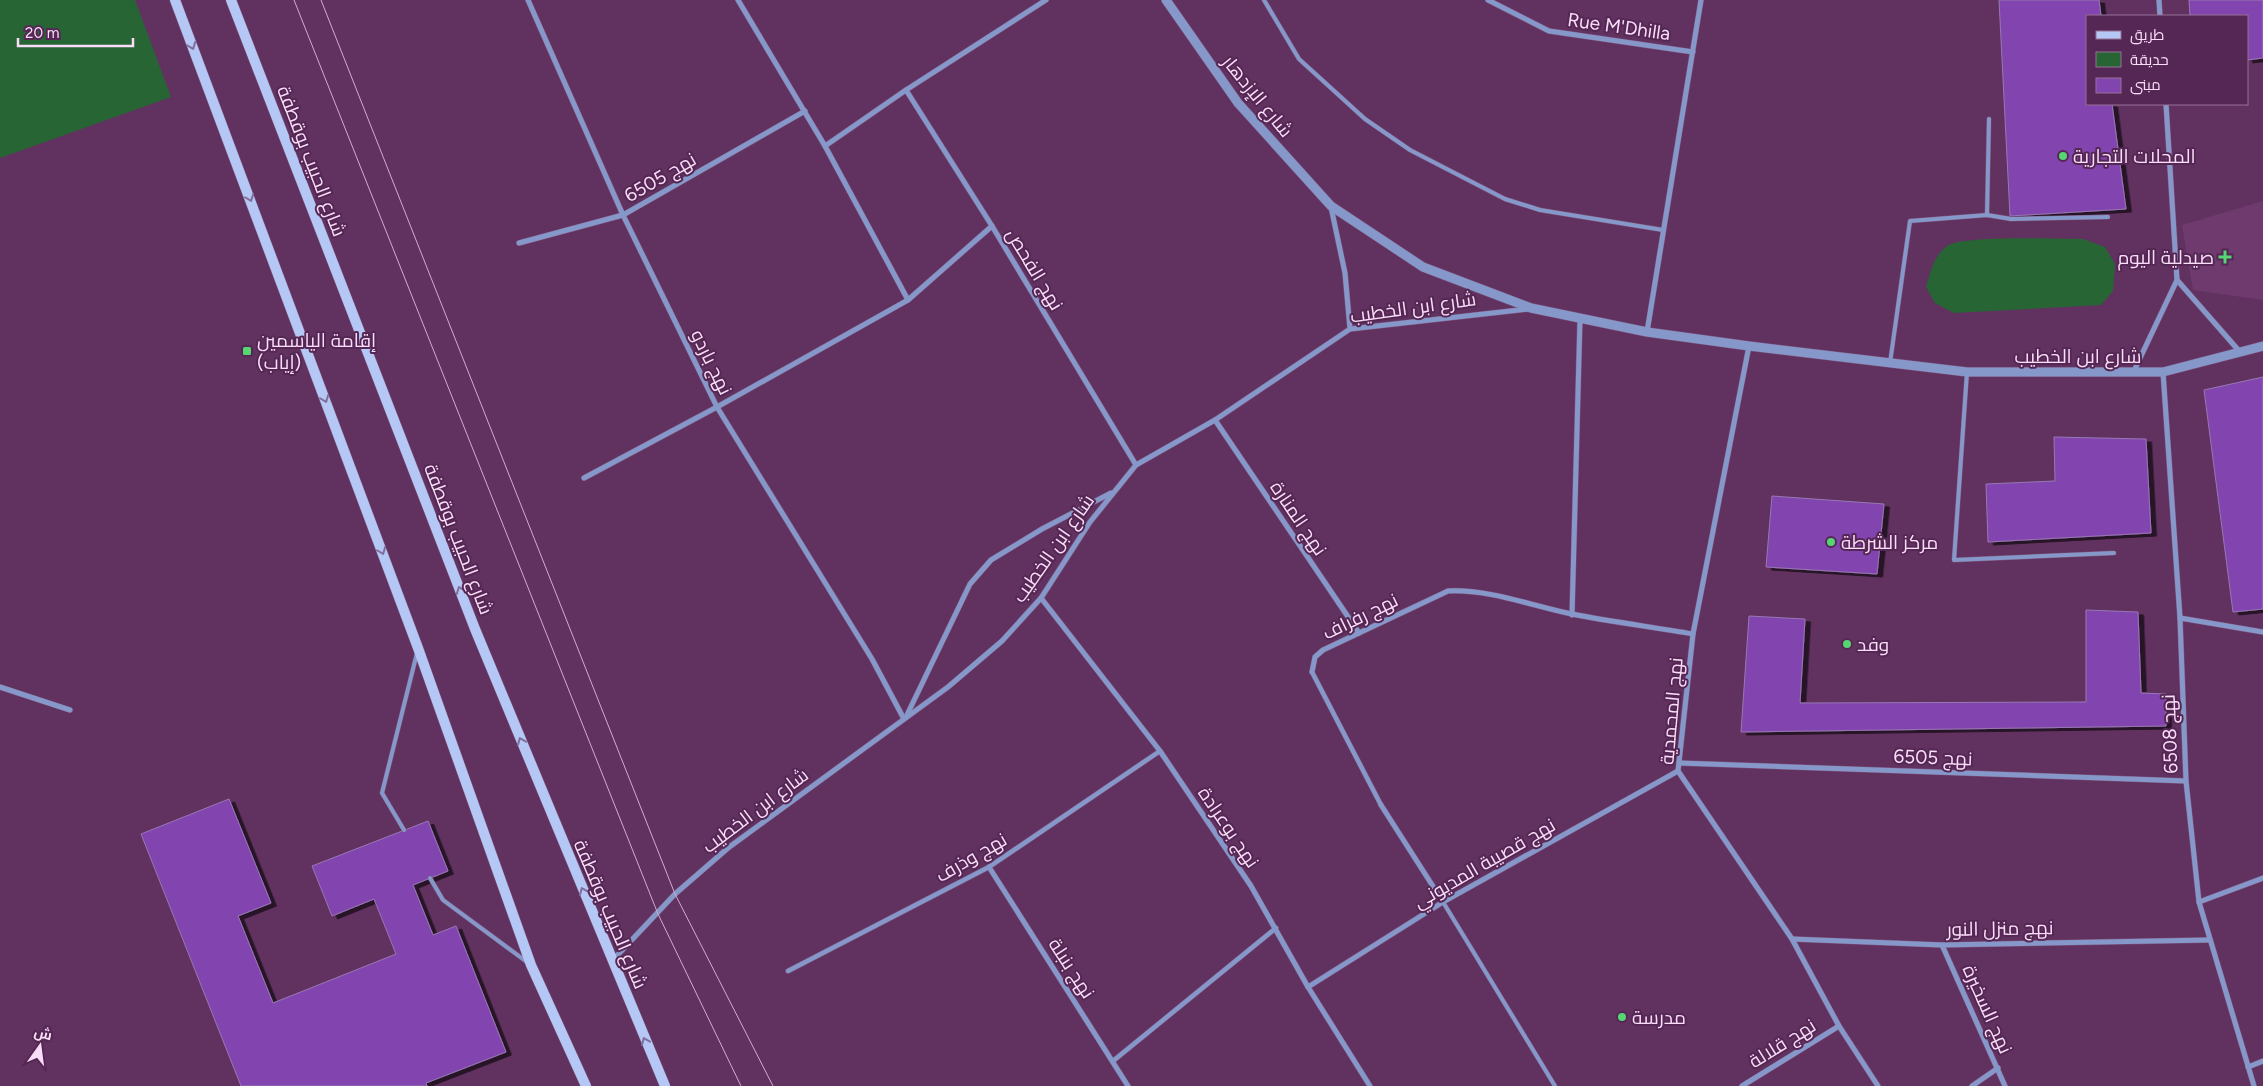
<svg xmlns="http://www.w3.org/2000/svg" width="2263" height="1086" font-family="Figtree,Cairo,sans-serif">
  <style>
    .built { fill: #6f3a6e }
    .green { fill: #276535 }
    .building { fill: #8244af; stroke: #9878b4; filter: url(#shadow) }
    .lines { fill: none; stroke-linecap: round; stroke-linejoin: round }
    .service-casing { stroke: #7d517b; stroke-width: 5 }
    .pedestrian-casing { stroke: #7d517b; stroke-width: 5.5 }
    .minor-casing { stroke: #7d517b; stroke-width: 6 }
    .tertiary-casing { stroke: #7d517b; stroke-width: 10 }
    .secondary-casing { stroke: #7d517b; stroke-width: 11 }
    .service { stroke: #8598c9; stroke-width: 4 }
    .pedestrian { stroke: #8598c9; stroke-width: 4.5 }
    .minor { stroke: #8598c9; stroke-width: 5 }
    .tertiary { stroke: #8598c9; stroke-width: 9 }
    .secondary { stroke: #b4c7f5; stroke-width: 10 }
    .tram { stroke: #cfadcd; stroke-width: 1 }
    .oneway { stroke: #806f9c }
    .poi-dot { fill: #55d672; stroke: #552754; stroke-width: 2 }
    .labels { text-anchor: middle; stroke-width: 4; stroke-linejoin: round; paint-order: stroke }
    .street-label { font-size: 19px; fill: #faddf8; stroke: #552754 }
    .poi-label { font-size: 19px; fill: #faddf8; stroke: #552754; text-anchor: start }
  </style>
  <defs>
    <filter id="shadow"><feDropShadow dx="5.5" dy="3" stdDeviation="0" flood-color="#0009"/></filter>
  </defs>
  <rect width="100%" height="100%" fill="#613260"/>
  <path class="built" d="M2263,201V300L2193,290L2182,225Z"/>
  <g class="green">
    <path d="M0,0H135L171,97L0,158Z"/>
    <path d="M2083,239L2105,247L2115,264L2113,291L2101,305L1954,313L1935,303L1926,287C1930,273 1934,255 1947,246C1963,235 2059,239 2083,239Z"/>
  </g>
  <g class="building">
    <path d="M1999,0H2099L2101,16H2087V104H2112L2126,209L2010,216Z"/>
    <path d="M2189,0H2263V58L2247,60V16H2190Z"/>
    <path d="M2263,377V609L2233,612L2204,390Z"/>
    <path d="M2054,437L2146,439L2151,533L1988,542L1986,484L2055,481Z"/>
    <path d="M1772,496L1884,504L1877,574L1766,567Z"/>
    <path d="M2086,610L2138,612L2141,693L2166,694V726L1741,732L1749,616L1805,619L1800,703L2086,702Z"/>
    <path d="M229,799L271,903L238,916L273,1003L396,954L374,899L332,916L312,866L428,821L448,871L413,885L433,935L456,926L506,1052L426,1083L427,1086H241L141,834Z"/>
  </g>
  <g class="lines">
    <g class="service-casing">
      <g id="service">
        <path d="M1264,0L1299,59L1365,119L1410,150L1505,199L1540,210L1663,230"/>
        <path d="M1987,215L1989,119"/>
        <path d="M1890,363L1910,221L1987,215L2011,219L2108,217"/>
        <path d="M1967,372L1954,560L2114,553"/>
        <path d="M404,830L382,793L417,653"/>
        <path d="M430,878L443,900L527,962"/>
        <path d="M1443,902L1555,1086"/>
      </g>
    </g>
    <g class="pedestrian-casing">
      <g id="pedestrian">
        <path d="M1312,672L1381,805"/>
        <path d="M788,971L989,867L1160,751"/>
        <path d="M1113,1061L1276,928"/>
      </g>
    </g>
    <g class="minor-casing">
      <g id="minor">
        <path d="M528,0L623,215L717,407L872,659L904,719"/>
        <path d="M738,0L825,146L908,300"/>
        <path d="M1488,0L1549,31L1693,52"/>
        <path d="M2159,0L2160,16"/>
        <path d="M906,90L992,226L1136,465"/>
        <path d="M825,146L906,90L1046,0"/>
        <path d="M1331,207L1345,273L1350,329"/>
        <path d="M519,243L623,215L805,111"/>
        <path d="M2177,280L2240,352"/>
        <path d="M1647,332L1701,0"/>
        <path d="M1749,346L1693,634L1678,771L1792,939L1839,1026L1878,1086"/>
        <path d="M2163,372L2180,618L2186,781L2199,902L2254,1086"/>
        <path d="M2133,373L2177,280L2166,104"/>
        <path d="M1215,420L1359,633"/>
        <path d="M584,478L717,407L908,300L992,226"/>
        <path d="M1041,598L1160,751L1251,886L1308,987L1370,1086"/>
        <path d="M1572,615L1580,319"/>
        <path d="M2180,618L2263,632"/>
        <path d="M1312,672L1315,657L1323,650L1448,591C1490,589 1532,606 1572,614C1612,622 1653,627 1693,634"/>
        <path d="M0,687L70,710"/>
        <path d="M906,717L970,584L991,560L1042,529L1111,493"/>
        <path d="M1679,763L2186,781"/>
        <path d="M1381,805L1443,902"/>
        <path d="M989,867L1128,1086"/>
        <path d="M2199,902L2263,878"/>
        <path d="M1792,939L1942,945L2209,940"/>
        <path d="M1942,945L2005,1086"/>
        <path d="M612,961L675,894L728,848L948,687L1002,641L1041,598L1090,522L1136,465L1215,420L1350,329L1529,309"/>
        <path d="M1308,987L1443,902L1678,771"/>
        <path d="M2248,1067L2263,1061"/>
        <path d="M1742,1086L1839,1026"/>
        <path d="M1972,1086L1998,1068"/>
      </g>
    </g>
    <g class="tertiary-casing">
      <path id="tertiary" d="M1166,0L1238,103L1331,206L1423,267L1531,308L1647,332L1749,346L1967,372H2163L2263,346"/>
    </g>
    <g class="secondary-casing">
      <g id="secondary">
        <path d="M175,0L418,648L531,965L586,1086"/>
        <path d="M231,0L475,629L665,1086"/>
      </g>
    </g>
    <use href="#service" class="service"/>
    <use href="#pedestrian" class="pedestrian"/>
    <use href="#minor" class="minor"/>
    <use href="#tertiary" class="tertiary"/>
    <use href="#secondary" class="secondary"/>
    <g class="tram">
      <path d="M294,0L658,914L741,1086"/>
      <path d="M321,0L675,894L773,1086"/>
    </g>
  </g>
  <defs><path id="oneway-chevron" d="M-2-3.5L2.5 0L-2 3.5" fill="none" stroke-width="1.6" stroke-linecap="round" stroke-linejoin="round" transform="scale(1.25)"/></defs>
  <g class="oneway">
    <use href="#oneway-chevron" transform="translate(192 46) rotate(69)"/>
    <use href="#oneway-chevron" transform="translate(250 198) rotate(69)"/>
    <use href="#oneway-chevron" transform="translate(325 399) rotate(69)"/>
    <use href="#oneway-chevron" transform="translate(382 551) rotate(69)"/>
    <use href="#oneway-chevron" transform="translate(460 590) rotate(-111)"/>
    <use href="#oneway-chevron" transform="translate(521 741) rotate(-112)"/>
    <use href="#oneway-chevron" transform="translate(583 891) rotate(-112)"/>
    <use href="#oneway-chevron" transform="translate(645 1041) rotate(-113)"/>
  </g>
  <g class="poi-dot">
    <circle cx="2063" cy="156" r="5"/>
    <path d="M2222.5 249.5h5v5h5v5h-5v5h-5v-5h-5v-5h5z"/>
    <rect x="242" y="346" width="10" height="10" rx="2.5"/>
    <circle cx="1831" cy="542" r="5"/>
    <circle cx="1847" cy="644" r="5"/>
    <circle cx="1622" cy="1017" r="5"/>
  </g>
  <g class="labels">
    <g class="street-label">
      <text transform="translate(1619 26) rotate(8)" y="7">Rue M'Dhilla</text>
      <text transform="translate(1258 96) rotate(51)" y="7">شارع الإزدهار</text>
      <text transform="translate(312 161) rotate(69)" y="7">شارع الحبيب بوقطفة</text>
      <text transform="translate(660 177) rotate(-30)" y="7">نهج 6505</text>
      <text transform="translate(1035 269) rotate(59)" y="7">نهج الفحص</text>
      <text transform="translate(1413 307) rotate(-8)" y="7">شارع ابن الخطيب</text>
      <text x="2078" y="363">شارع ابن الخطيب</text>
      <text transform="translate(712 362) rotate(64)" y="7">نهج باردو</text>
      <text transform="translate(1299 518) rotate(56)" y="7">نهج المنارة</text>
      <text transform="translate(459 539) rotate(69)" y="7">شارع الحبيب بوقطفة</text>
      <text transform="translate(1053 548) rotate(-55)" y="7">شارع ابن الخطيب</text>
      <text transform="translate(1360 616) rotate(-26)" y="7">نهج رفراف</text>
      <text transform="translate(1671 711) rotate(-85)" y="7">نهج المحمدية</text>
      <text transform="translate(2169 734) rotate(-92)" y="7">نهج 6508</text>
      <text transform="translate(1933 757) rotate(2)" y="7">نهج 6505</text>
      <text transform="translate(755 810) rotate(-37)" y="7">شارع ابن الخطيب</text>
      <text transform="translate(1229 827) rotate(56)" y="7">نهج بوعرادة</text>
      <text transform="translate(971 857) rotate(-30)" y="7">نهج وذرف</text>
      <text transform="translate(1484 863) rotate(-30)" y="7">نهج قصيبة المديوني</text>
      <text transform="translate(611 914) rotate(67)" y="7">شارع الحبيب بوقطفة</text>
      <text transform="translate(2000 928) rotate(-1)" y="7">نهج منزل النور</text>
      <text transform="translate(1072 968) rotate(57)" y="7">نهج بنبلة</text>
      <text transform="translate(1988 1009) rotate(66)" y="7">نهج السخيرة</text>
      <text transform="translate(1782 1043) rotate(-32)" y="7">نهج قلالة</text>
    </g>
    <g class="poi-label">
      <text x="2073" y="163">المحلات التجارية</text>
      <text x="2214" y="264" text-anchor="end">صيدلية اليوم</text>
      <text x="257" y="347">إقامة الياسمين<tspan x="257" dy="22">(إياب)</tspan></text>
      <text x="1841" y="549">مركز الشرطة</text>
      <text x="1857" y="651">وفد</text>
      <text x="1632" y="1024">مدرسة</text>
    </g>
  </g>
  <rect x="2086" y="15" width="162" height="90" fill="#552754" stroke="#977096"/>
  <rect x="2096" y="31" width="25" height="8" fill="#b4c7f5" stroke="#977096"/>
  <text x="2130" y="40" font-size="15" fill="#faddf8">طريق</text>
  <rect x="2096" y="52" width="25" height="15" fill="#276535" stroke="#977096"/>
  <text x="2130" y="65" font-size="15" fill="#faddf8">حديقة</text>
  <rect x="2096" y="78" width="25" height="15" fill="#8244af" stroke="#977096"/>
  <text x="2130" y="90" font-size="15" fill="#faddf8">مبنى</text>
  <g transform="translate(40 1046) rotate(14)" stroke="#552754" stroke-width="4" paint-order="stroke">
  <path d="M0-4L9 19L0 12L-9 19Z" fill="#faddf8"/>
  <text y="-8" font-size="14" font-weight="bold" text-anchor="middle" fill="#faddf8">ش</text>
  </g>
  <path d="M18 38v8h115v-8" fill="none" stroke="#faddf8" stroke-width="2.5"/>
  <text x="25" y="38" font-size="15" fill="#faddf8" stroke="#552754" stroke-width="4" paint-order="stroke">20 m</text>
</svg>
